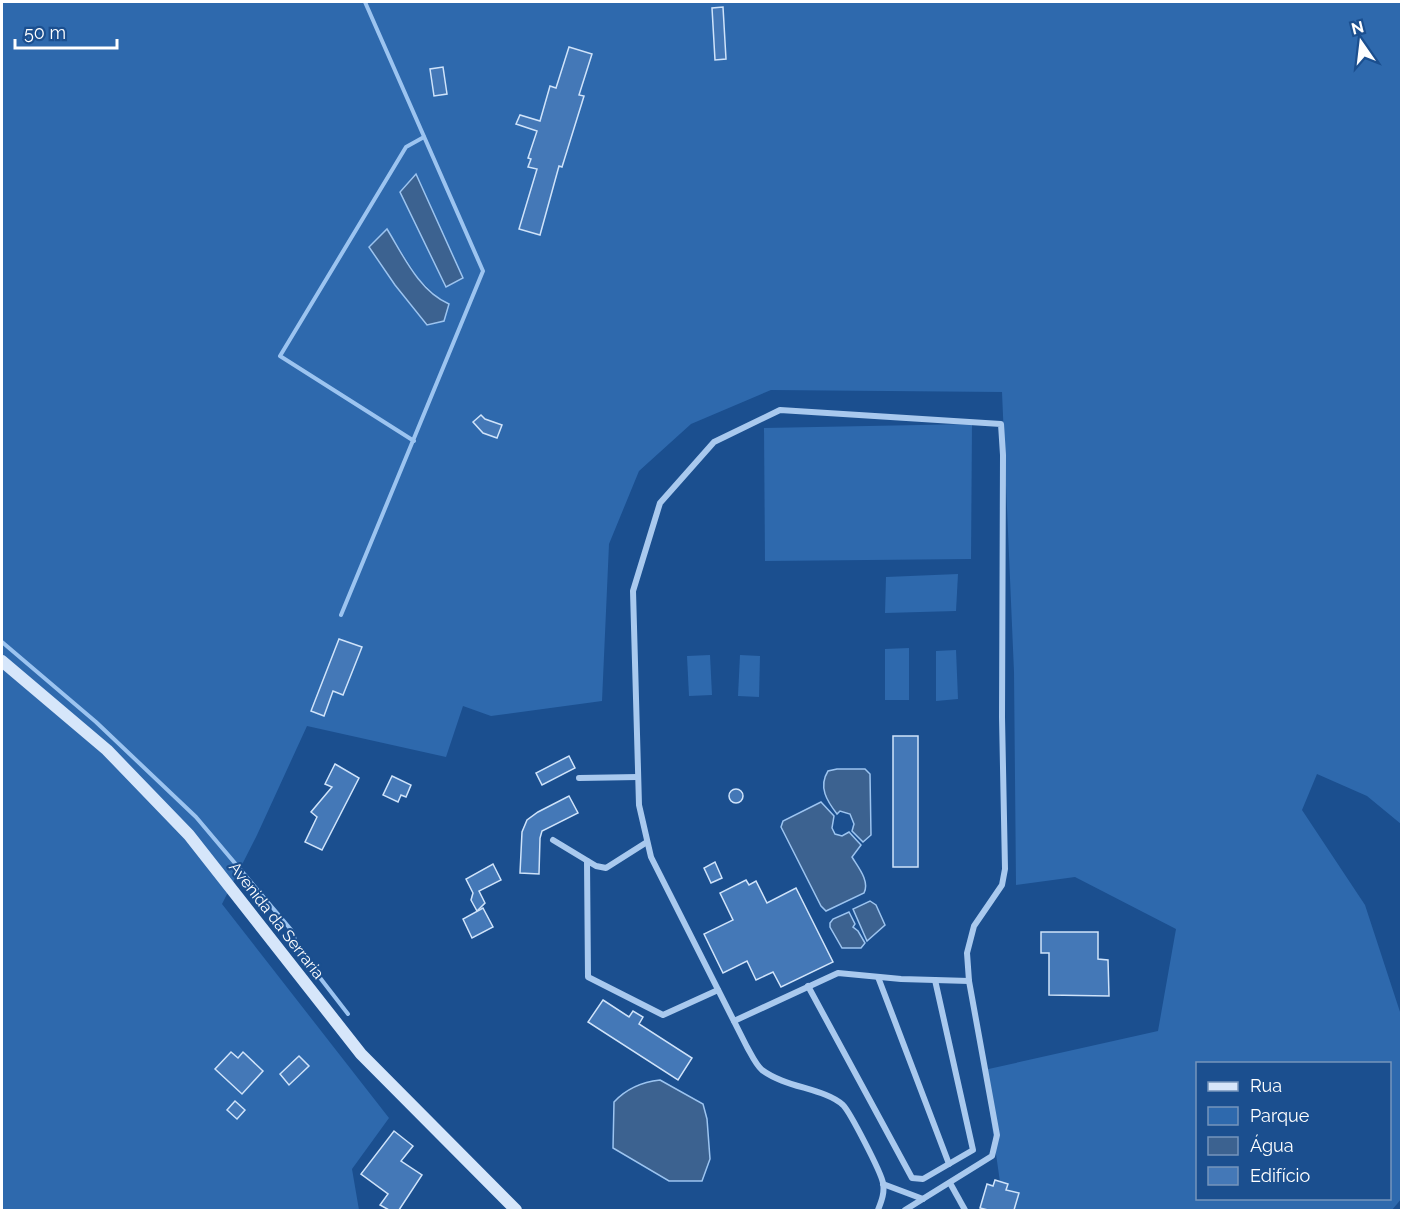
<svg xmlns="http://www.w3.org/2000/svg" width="1403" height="1212" font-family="Raleway,sans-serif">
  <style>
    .green { fill: #2e69ad; fill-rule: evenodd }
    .water { fill: #3c6290; stroke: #9cc4f0; stroke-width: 1.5 }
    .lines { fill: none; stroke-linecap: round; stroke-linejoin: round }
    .stream { stroke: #9cc4f0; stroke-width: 4 }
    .building { fill: #4478b7; stroke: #cfe3fa; stroke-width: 1.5 }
    .minor { stroke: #a9c9ee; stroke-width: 6 }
    .secondary { stroke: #d6e6fa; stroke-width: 12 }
    .labels { text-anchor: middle; stroke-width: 4.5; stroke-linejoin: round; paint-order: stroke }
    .street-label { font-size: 16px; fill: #fff; stroke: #1b4f8f }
  </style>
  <rect width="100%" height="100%" fill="#1b4f8f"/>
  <g class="green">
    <path d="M2,2H1401V824L1367,796L1317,774L1302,810L1365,905L1401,1015L1402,1198L1392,1210H1004L984,1070L1158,1031L1176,929L1075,877L1016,885L1014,672L1002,392L771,390L691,424L639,471L609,544L602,701L491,716L463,706L446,757L307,726L257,835L222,904L389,1118L352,1169L359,1210H2ZM387,229L418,278L441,300L427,325L395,285L369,248ZM1198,1064H1390V1198H1198Z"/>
    <path d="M972,424L971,559L765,561L764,428Z"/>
    <path d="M958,574L956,611L885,613L886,577Z"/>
    <path d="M909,648V700H885V649Z"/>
    <path d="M956,650L958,699L936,701V651Z"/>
    <path d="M710,655L712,695L689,696L687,656Z"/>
    <path d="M740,655L760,656L759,697L738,696Z"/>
  </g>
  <g class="water">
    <path d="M416,174L463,278L446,287L400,192Z"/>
    <path d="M387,229C403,255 419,291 449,304L444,321L427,325L395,285L369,247Z"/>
    <path d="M837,769H865L870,774L871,835L863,842L852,831L854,824L850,814L840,811L837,814C827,801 818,787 828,771Z"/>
    <path d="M821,802L834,816L832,828L835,834L842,836L849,832L861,845L852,857C858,867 870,881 864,893L826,911L821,906L781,827L783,821Z"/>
    <path d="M870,901L876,905L885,925L867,941L853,909Z"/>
    <path d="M849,912L855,924L853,927L858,931L865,943L861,948H842L830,927V923L833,919Z"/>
    <path d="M660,1080L703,1104L707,1119L710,1159L702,1181H669L613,1148L614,1102C626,1089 642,1082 660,1080Z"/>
  </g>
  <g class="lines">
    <g class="stream">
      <path d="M414,441L280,356L406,147L424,137"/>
      <path d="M341,615L483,271L365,2"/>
      <path d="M2,642L96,722L196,817L293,932L297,948L348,1014"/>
    </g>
  </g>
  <g class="building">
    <path d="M723,7L726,59L715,60L712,8Z"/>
    <path d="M569,47L592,54L579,95L584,96L562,167L559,166L540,235L519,229L537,169L528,167L531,159L528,158L537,131L516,124L520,115L540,121L550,86L556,88Z"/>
    <path d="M443,67L447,94L434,96L430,69Z"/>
    <path d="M481,415L485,419L502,425L497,438L483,433L473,422Z"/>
    <path d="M339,639L362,647L343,695L333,691L324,716L311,711Z"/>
    <rect x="893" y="736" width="25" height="131"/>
    <path d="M569,756L575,768L542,785L536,773Z"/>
    <path d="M335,764L359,778L322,850L305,842L317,817L311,812L332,787L325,784Z"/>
    <path d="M392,776L411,785L406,797L401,795L398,802L383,795Z"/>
    <circle cx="736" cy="796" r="7"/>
    <path d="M569,796L578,813L542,831L540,838L539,874L520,873L522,832L527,820L538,812Z"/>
    <path d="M715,862L722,878L711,883L704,868Z"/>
    <path d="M493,864L501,880L479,891L485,903L477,911L471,900L473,893L466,879Z"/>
    <path d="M746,880L749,885L756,881L767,903L796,888L833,962L781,987L773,972L756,980L747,961L723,973L704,934L733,920L720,893Z"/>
    <path d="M483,908L493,927L472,938L463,919Z"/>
    <path d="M1041,932H1098V959L1108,960L1109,996L1049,995V953H1041Z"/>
    <path d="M603,1000L629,1017L633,1011L643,1017L639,1024L692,1058L678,1080L588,1022Z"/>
    <path d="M231,1052L238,1058L243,1052L263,1071L242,1094L215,1069Z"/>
    <path d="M299,1056L309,1066L289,1085L280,1074Z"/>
    <path d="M235,1101L245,1110L237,1119L227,1110Z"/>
    <path d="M394,1131L413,1146L401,1161L422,1175L399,1210H389L380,1205L388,1194L361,1174Z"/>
    <path d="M995,1180L1008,1184L1006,1190L1019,1193L1014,1210H988L980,1208L987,1184L993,1186Z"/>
  </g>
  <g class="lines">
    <g class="minor">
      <path d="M579,778L638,777"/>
      <path d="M553,840L596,866L606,868L647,842"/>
      <path d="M587,861L588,977L663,1015L718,990"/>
      <path d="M878,977L949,1164"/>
      <path d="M808,986L912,1178L923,1179L973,1150L935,980"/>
      <path d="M734,1021L838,973L901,979L969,981"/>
      <path d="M950,1183L965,1210"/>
      <path d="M883,1184L923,1199"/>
      <path d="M878,1210C881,1202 885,1193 883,1183C881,1172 850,1112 843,1105C824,1088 786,1088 762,1070C756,1065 751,1054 747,1047L651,857L639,805L633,591L660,503L714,442L780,410L1001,424L1003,455L1002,717L1005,869L1002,885L974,926L967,953L969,981L997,1135L992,1156L905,1210"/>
    </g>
    <path class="secondary" d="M2,661L107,750L189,835L361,1054L516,1210"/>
  </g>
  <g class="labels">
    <g class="street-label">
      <text transform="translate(277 920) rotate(52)" y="6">Avenida da Serraria</text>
    </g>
  </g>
  <rect width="1403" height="1212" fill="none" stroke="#ffffff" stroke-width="6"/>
  <rect x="1196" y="1062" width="195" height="138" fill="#1b4f8f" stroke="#7695bc" stroke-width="1.5"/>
  <rect x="1208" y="1082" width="30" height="9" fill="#d6e6fa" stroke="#7695bc" stroke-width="1.5"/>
  <text x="1250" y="1092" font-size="18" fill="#ffffff">Rua</text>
  <rect x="1208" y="1107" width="30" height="18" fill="#2e69ad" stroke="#7695bc" stroke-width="1.5"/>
  <text x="1250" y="1122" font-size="18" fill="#ffffff">Parque</text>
  <rect x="1208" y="1137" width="30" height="18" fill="#3c6290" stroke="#7695bc" stroke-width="1.5"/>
  <text x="1250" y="1152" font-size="18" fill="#ffffff">Água</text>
  <rect x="1208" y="1167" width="30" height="18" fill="#4478b7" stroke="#7695bc" stroke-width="1.5"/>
  <text x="1250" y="1182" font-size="18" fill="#ffffff">Edifício</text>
  <g transform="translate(1361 42) rotate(346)" stroke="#1b4f8f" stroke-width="4.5" paint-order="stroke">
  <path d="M0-4.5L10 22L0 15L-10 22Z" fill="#ffffff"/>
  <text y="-9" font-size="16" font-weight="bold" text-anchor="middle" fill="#ffffff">N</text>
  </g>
  <path d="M15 39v9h102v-9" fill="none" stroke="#ffffff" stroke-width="3"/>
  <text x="24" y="39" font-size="18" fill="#ffffff" stroke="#1b4f8f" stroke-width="4.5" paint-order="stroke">50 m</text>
</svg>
